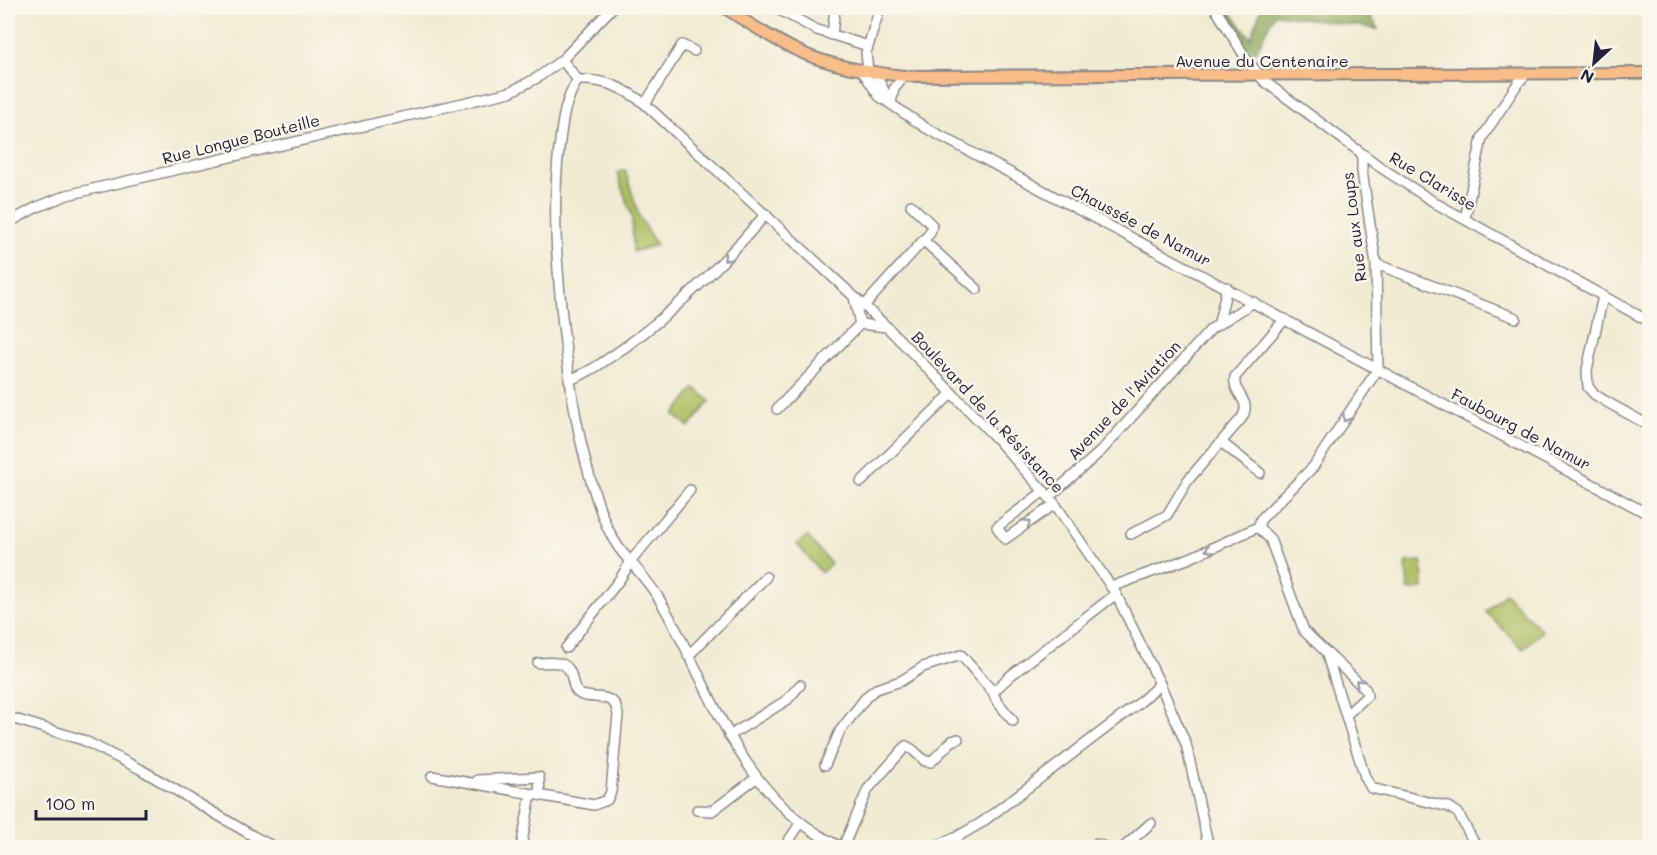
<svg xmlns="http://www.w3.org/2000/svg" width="1657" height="855" font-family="Mali,sans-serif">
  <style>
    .green { fill: #adc063; stroke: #68714f; stroke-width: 1.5 }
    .forest { fill: #8aa659; stroke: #56644a; stroke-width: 1.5 }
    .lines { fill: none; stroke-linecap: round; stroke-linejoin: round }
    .minor-casing { stroke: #8a8687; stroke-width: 12 }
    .major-casing { stroke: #8a8687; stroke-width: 14 }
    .minor { stroke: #fff; stroke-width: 9 }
    .major { stroke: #f8bd89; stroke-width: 10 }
    .oneway { stroke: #9c9ca7 }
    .labels { text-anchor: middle; stroke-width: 5; stroke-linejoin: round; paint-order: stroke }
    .street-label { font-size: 16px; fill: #22223b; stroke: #fbf7ec }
  </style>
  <rect width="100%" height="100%" fill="#fbf7ec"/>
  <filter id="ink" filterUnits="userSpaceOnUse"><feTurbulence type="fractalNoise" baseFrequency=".0167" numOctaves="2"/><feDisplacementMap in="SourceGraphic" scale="12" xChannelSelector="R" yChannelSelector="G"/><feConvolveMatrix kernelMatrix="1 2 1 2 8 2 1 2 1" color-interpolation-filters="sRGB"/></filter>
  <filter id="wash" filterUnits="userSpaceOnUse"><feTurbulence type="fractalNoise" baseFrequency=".008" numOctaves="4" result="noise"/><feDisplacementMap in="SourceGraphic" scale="24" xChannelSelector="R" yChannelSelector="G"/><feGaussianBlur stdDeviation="1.35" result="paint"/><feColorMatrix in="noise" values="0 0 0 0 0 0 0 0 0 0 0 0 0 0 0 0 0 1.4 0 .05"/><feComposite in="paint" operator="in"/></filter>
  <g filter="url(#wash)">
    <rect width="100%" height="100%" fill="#f2ebd3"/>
    <g class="green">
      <path d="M625,170L639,216L656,245L633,252L632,217L617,173Z"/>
      <path d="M695,388L710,401L689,427L674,415Z"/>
      <path d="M807,536L831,564L821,573L797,544Z"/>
      <path d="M1422,561L1423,589L1408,590L1406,562Z"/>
      <path d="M1505,593L1542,631L1523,649L1486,612Z"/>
    </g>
    <path class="forest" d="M1221,8H1227L1251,38L1261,8H1366L1378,29L1275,14L1255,53L1245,44Z"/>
  </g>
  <g filter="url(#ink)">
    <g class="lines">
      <g class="minor-casing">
        <g id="minor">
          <path d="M776,8L817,30L868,46"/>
          <path d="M1215,8L1247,60L1264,81L1383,169L1437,204L1650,322"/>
          <path d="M832,35L835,8"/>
          <path d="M562,60L578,80"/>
          <path d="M861,69L879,96L926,128L1650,515"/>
          <path d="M868,71L866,53L880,8"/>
          <path d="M875,72L890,103"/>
          <path d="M578,80C605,79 624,88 645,104L887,327L996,438L1055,504L1116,594L1160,684L1186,744L1209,848"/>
          <path d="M578,80C564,100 562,125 559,149C552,208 557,267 563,326C570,386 578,446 598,503C603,519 610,535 619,548C633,566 650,582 661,602C714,692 739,800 843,848"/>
          <path d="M891,103L894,89L904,76"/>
          <path d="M645,104L682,45L694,51"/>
          <path d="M1362,154V171L1376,264L1378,369"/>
          <path d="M1465,219L1482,138L1518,83L1526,74"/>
          <path d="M8,223L35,208L67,195L510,92L537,78L562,60L612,8"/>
          <path d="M924,241L977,289"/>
          <path d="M1376,264L1516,318"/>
          <path d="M1603,296L1587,370L1588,387L1594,394L1605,401L1650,426"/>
          <path d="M854,297L860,324L887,327"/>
          <path d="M864,306L930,233L932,225L911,205"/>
          <path d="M1219,322L1227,287"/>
          <path d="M569,380C591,372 609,358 628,345C679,307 724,263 766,214"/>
          <path d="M777,409L860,324"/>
          <path d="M1221,442L1260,473"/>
          <path d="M861,482L952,393"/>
          <path d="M1044,491L997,527L1005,539L1055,504"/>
          <path d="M1049,497L1101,451L1211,329L1254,302"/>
          <path d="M1258,527L1270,539L1304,631L1366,690L1367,696L1346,715"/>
          <path d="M1131,534L1167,515L1188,480L1241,419C1254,400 1232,395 1235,377L1285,319"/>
          <path d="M1111,587L1190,558L1258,527L1261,519L1313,467L1378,369"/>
          <path d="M566,648L620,579L631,561L690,490"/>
          <path d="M1326,652L1365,777L1371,788L1449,807L1458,813L1477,848"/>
          <path d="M688,656L766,577"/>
          <path d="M8,717L83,740L140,769L253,836L276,848"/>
          <path d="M1013,721L996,700L993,692L1010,676L1116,594"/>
          <path d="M729,736L787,700L800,685"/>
          <path d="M825,765L840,731L867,696L876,689L901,681L923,667L961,655L993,692"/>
          <path d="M432,776L594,805L607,800L611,792L618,714L615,704C605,694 594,699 582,695C568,690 577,670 562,664C555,661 545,663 538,663"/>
          <path d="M476,782L478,780L539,777L540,795"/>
          <path d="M697,810L712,811L756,778"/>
          <path d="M843,847L868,789L906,746L913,750L925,761L931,762L952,741L958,739"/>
          <path d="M521,848L531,794"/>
          <path d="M784,848L801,822"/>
          <path d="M931,848L955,838L981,823L1138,704L1160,684"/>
          <path d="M1092,848L1097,844L1107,848"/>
          <path d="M1123,848L1151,823"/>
        </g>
      </g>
      <g class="major-casing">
        <path id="major" d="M725,8C748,23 771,38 796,50C829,66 868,72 904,76L1650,73"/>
      </g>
      <use href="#minor" class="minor"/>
      <use href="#major" class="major"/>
    </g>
    <defs><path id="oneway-chevron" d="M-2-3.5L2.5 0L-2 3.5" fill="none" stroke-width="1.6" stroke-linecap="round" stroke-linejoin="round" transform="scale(1.5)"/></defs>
    <g class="oneway">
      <use href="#oneway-chevron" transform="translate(727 258) rotate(133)"/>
      <use href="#oneway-chevron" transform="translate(1346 418) rotate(124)"/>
      <use href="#oneway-chevron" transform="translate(1027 523) rotate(-35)"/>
      <use href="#oneway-chevron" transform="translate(1209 549) rotate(156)"/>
      <use href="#oneway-chevron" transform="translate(1359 683) rotate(-137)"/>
    </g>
  </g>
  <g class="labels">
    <g class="street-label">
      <text x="1262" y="67">Avenue du Centenaire</text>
      <text transform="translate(241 139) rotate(-14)" y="6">Rue Longue Bouteille</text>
      <text transform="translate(1433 181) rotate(31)" y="6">Rue Clarisse</text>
      <text transform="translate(1141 225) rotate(28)" y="6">Chaussée de Namur</text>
      <text transform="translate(1354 227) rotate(-97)" y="6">Rue aux Loups</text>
      <text transform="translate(1124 400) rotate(-47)" y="6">Avenue de l'Aviation</text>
      <text transform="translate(988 412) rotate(47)" y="6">Boulevard de la Résistance</text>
      <text transform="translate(1521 429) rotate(28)" y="6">Faubourg de Namur</text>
    </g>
  </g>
  <rect width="1657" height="855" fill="none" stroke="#fbf7ec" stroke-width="30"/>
  <g transform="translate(1594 63) rotate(207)" stroke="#fbf7ec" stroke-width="4.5" paint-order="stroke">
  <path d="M0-4.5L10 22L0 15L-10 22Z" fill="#22223b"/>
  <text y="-9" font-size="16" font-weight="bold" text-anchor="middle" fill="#22223b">N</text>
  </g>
  <path d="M36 810v9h110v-9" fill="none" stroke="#22223b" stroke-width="3"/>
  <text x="45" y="810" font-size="18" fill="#22223b" stroke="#fbf7ec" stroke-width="4.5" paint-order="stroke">100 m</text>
</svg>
